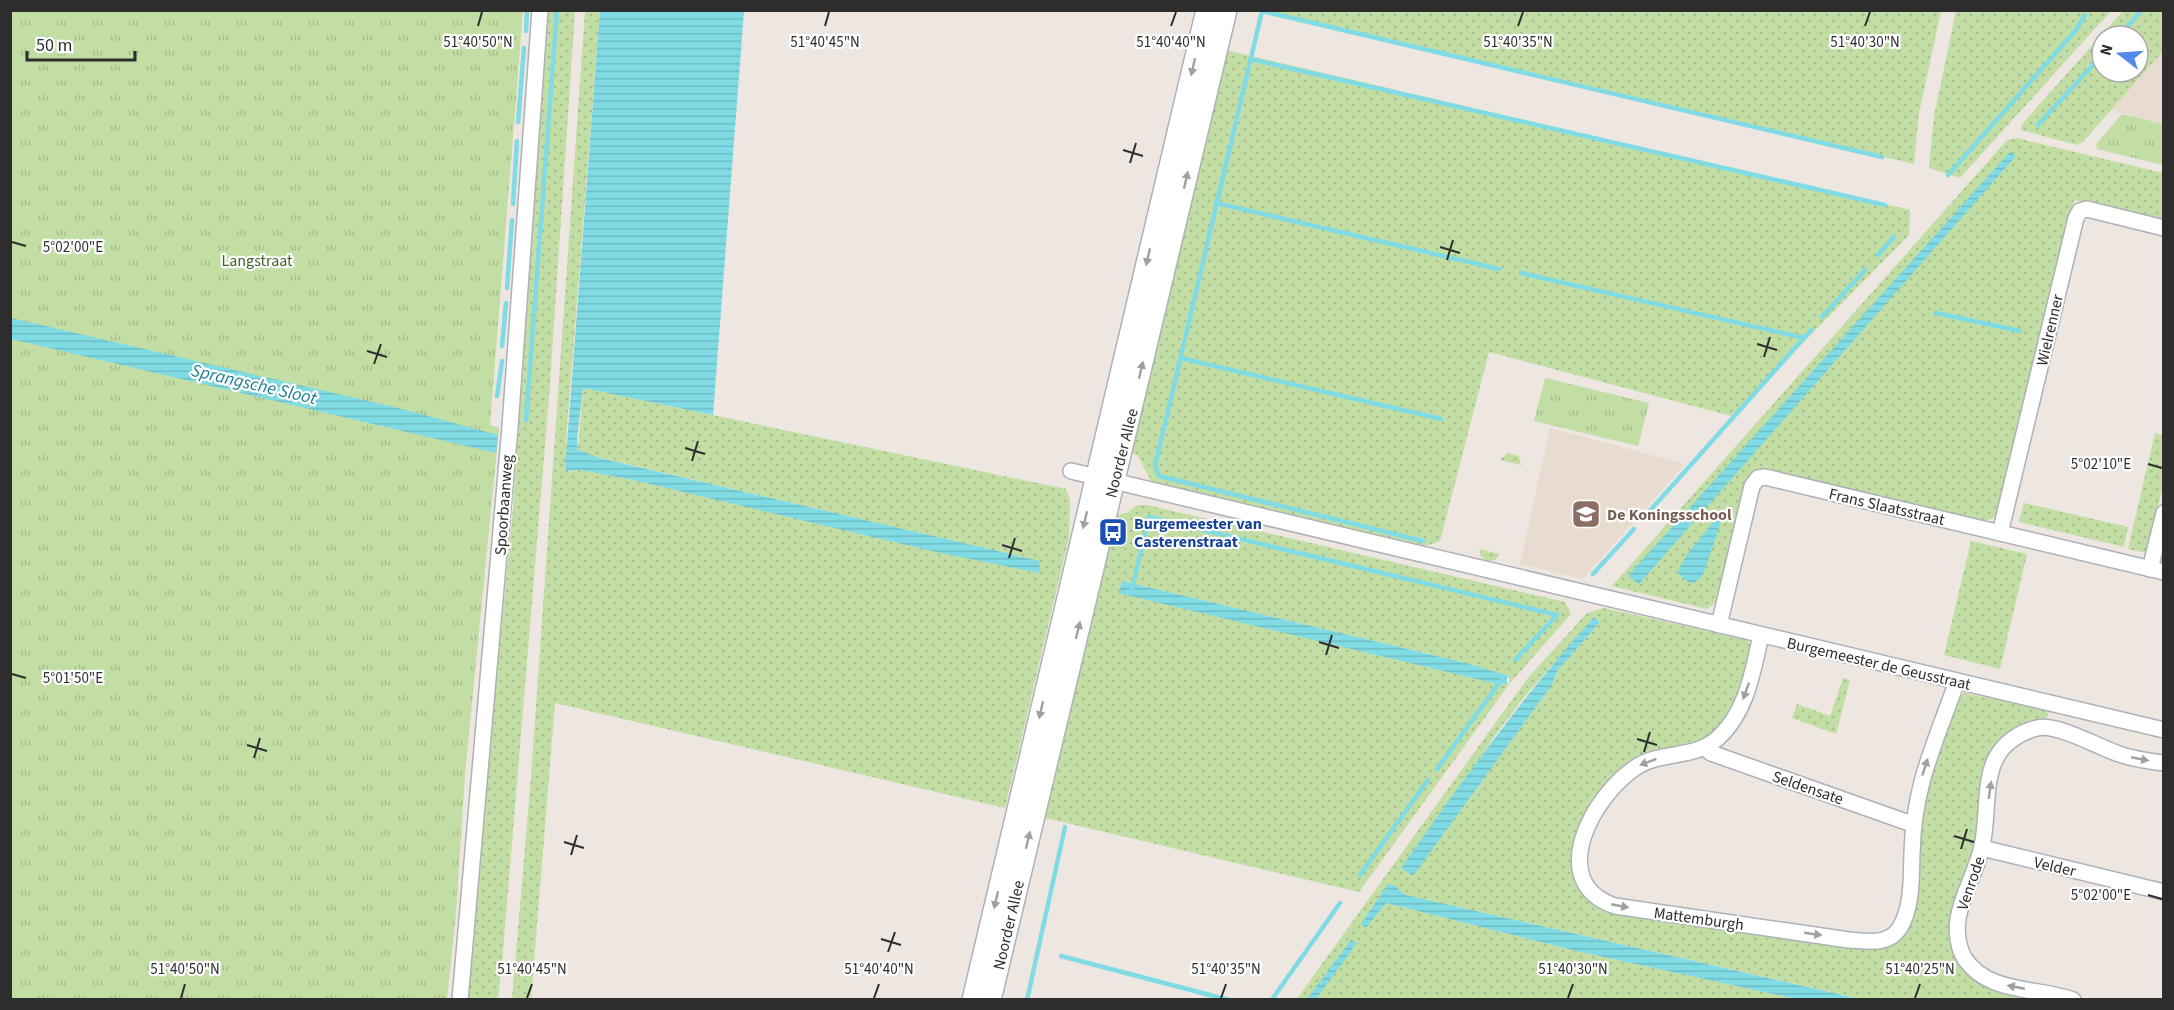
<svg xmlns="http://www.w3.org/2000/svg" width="2174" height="1010" font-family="'Source Sans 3',sans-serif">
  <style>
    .education { fill: #e8dcd0 }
    .grass { fill: url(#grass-dots); fill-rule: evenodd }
    .park { fill: url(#park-tufts) }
    .water { fill: url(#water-rules) }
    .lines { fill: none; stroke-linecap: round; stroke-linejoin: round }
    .stream { stroke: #80dbe4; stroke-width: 4.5 }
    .street-casing { stroke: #aeb1b8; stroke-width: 18 }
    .secondary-casing { stroke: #aeb1b8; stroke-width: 24 }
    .street { stroke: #fff; stroke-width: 15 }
    .secondary { stroke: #fff; stroke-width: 21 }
    .oneway { fill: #a0a0a0 }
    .ticks { fill: none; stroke: #2d2d2d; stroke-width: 2 }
    .labels { text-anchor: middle; stroke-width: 4.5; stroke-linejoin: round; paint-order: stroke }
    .park-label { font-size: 16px; fill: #3c6523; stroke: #fff }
    .street-label { font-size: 16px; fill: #2d2d2d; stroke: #fff }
    .education-label { font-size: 16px; font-weight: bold; fill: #785e54; stroke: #fff; text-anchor: start }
    .transit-label { font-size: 16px; font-weight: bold; fill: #164399; stroke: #fff; text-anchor: start }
    .water-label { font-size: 18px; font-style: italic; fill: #1c7f93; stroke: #fff }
    .ticks-label { font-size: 15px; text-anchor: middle; fill: #2d2d2d; stroke: #fff; stroke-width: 4.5; stroke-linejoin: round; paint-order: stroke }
  </style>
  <defs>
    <pattern id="grass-dots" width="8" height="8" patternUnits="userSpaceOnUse" patternTransform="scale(1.5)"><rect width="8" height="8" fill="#c2dea4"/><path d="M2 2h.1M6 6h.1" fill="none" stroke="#a7bf8e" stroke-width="1.8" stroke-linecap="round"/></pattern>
    <pattern id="park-tufts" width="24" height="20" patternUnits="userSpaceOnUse" patternTransform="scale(1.5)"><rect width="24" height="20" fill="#c2dea4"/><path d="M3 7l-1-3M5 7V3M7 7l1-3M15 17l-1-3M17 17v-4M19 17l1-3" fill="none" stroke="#a7bf8e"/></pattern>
    <pattern id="water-rules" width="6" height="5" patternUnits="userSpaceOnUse" patternTransform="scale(1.5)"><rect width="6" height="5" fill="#80dbe4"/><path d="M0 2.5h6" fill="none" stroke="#6fbcc4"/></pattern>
  </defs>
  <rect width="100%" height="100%" fill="#ede6e1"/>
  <g class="education">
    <path d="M2163,49V124L2109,110Z"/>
    <path d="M1550,428L1685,464L1583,579L1520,564Z"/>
  </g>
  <g class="grass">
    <path d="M546,11H575L549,397L502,963L498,999L465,1000L513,509Z"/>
    <path d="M585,11H600L566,439L569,472L580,470L633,480L1039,573V561L585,454L578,450L583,388L1066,489L1070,500L1069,537L1005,808L555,703L531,999L512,1000L531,777Z"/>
    <path d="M1265,11H1941L1919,113L1914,164Z"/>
    <path d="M1956,11H2111L1960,178L1929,168L1934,116Z"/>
    <path d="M2123,11H2163V51L2083,142L2077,145L2021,130L2022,124ZM2102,36H2138V72H2102Z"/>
    <path d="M1221,49L1910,210L1909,235L1731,416L1489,352L1440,541L1426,546L1152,483L1138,456L1126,449Z"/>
    <path d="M2016,138L2163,173V221L2074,200L2001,509L1992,519L1982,521L1764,470L1746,483L1716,602L1707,609L1612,586L2007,140Z"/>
    <path d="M2155,433L2163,435V485L2147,553L2128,549Z"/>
    <path d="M1507,453L1519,456L1521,465L1500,460Z"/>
    <path d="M2024,503L2128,527L2124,547L2019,522Z"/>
    <path d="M1137,505H1147L1565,602L1571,614L1510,683L1359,892L1037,816L1111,516L1127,513ZM1122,581L1466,663L1509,676L1510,683L1502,685L1119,588Z"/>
    <path d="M1971,541L2027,554L2000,669L1944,655Z"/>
    <path d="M1479,549L1500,554L1495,560L1487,561L1481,556Z"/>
    <path d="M1604,608L1747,640L1751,646L1749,666L1732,711L1718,731L1699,745L1642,756L1580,833L1590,899L1603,909L1870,947L1899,937L1928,774L1954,705L1964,693L2047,710L2048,716L2041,721L2032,720L2002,742L1980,839L1960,893L1966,969L2053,999H1861L1406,895L1395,886L1369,924L1386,903L1576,951L1796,999L1296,1000L1527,679L1587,613ZM1595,617L1600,622L1558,670L1551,686L1413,875L1408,874L1493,738L1525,696Z"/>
    <path d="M1843,678L1850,680L1836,734L1792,718L1797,704L1830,716Z"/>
  </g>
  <g class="park">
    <path d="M10,11H523L490,425L499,428L465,774L456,913L447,999H11Z"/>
    <path d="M2122,114L2163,124V165L2097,149L2096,144Z"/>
    <path d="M1545,378L1649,403L1638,446L1534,421Z"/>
  </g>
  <g class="water">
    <path d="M600,10L744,11L713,415L583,388L577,439L578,450L600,458L1040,561L1039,573L936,552L633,480L580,470L566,471V462L563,461L566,457Z"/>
    <path d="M2010,152L2016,156L1639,584L1628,576Z"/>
    <path d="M11,318L398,408L498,435L496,453L11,339Z"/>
    <path d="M1718,516L1722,519L1703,575L1694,583L1688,582L1677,572L1688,553Z"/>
    <path d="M1122,581L1466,663L1509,676L1502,685L1118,593Z"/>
    <path d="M1594,617L1600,622L1558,670L1551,686L1413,876L1401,868C1462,781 1523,696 1594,617Z"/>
    <path d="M1388,884L1395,886L1406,895L1860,999H1796L1576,951L1386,903L1366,928L1361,924Z"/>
    <path d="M1351,940L1357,943L1316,999H1307Z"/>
  </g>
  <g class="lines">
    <g class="stream">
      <path d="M526,31L527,10"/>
      <path d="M2119,36L2142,10"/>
      <path d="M1250,59L1885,205"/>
      <path d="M518,122L524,48"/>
      <path d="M2038,125L2102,55"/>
      <path d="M1948,175L2076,30L2085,15"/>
      <path d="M1216,203L1499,269"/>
      <path d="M513,204L517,141"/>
      <path d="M1878,255L1894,237"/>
      <path d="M1521,273L1804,338"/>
      <path d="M507,288L512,220"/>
      <path d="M1936,313L2020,331"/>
      <path d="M1822,317L1865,270"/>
      <path d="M502,346L506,303"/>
      <path d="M1180,358L1441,419"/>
      <path d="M497,396L502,361"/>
      <path d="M526,420L557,10"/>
      <path d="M1647,514L1811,330"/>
      <path d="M1423,541L1159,476L1155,466L1262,11L1882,157"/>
      <path d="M1593,574L1634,529"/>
      <path d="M1132,589L1149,517L1557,615L1515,660"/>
      <path d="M1437,769L1502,679L1505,682"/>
      <path d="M1360,875L1428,780"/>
      <path d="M1061,956L1229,1000"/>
      <path d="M1273,998L1340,903"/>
      <path d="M1027,1000L1065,827"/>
    </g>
    <g class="street-casing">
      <g id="street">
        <path d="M1071,471L2164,730"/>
        <path d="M2000,533L2076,218L2080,211L2087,209L2164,228"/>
        <path d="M2150,569L2164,513"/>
        <path d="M1719,625L1752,486L1758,478L1765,477L2164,572"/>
        <path d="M1761,635C1753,670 1747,712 1718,738C1695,759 1663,751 1638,766C1594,793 1544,882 1615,906L1849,940C1867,941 1887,946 1899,929C1913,908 1911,876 1912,853C1914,783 1935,744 1957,681"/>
        <path d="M1705,748L1711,753L1912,824"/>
        <path d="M1982,848L2164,892"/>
        <path d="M460,1000L510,427L540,10"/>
        <path d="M2073,1000C2038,987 1988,994 1965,959C1958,948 1956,932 1958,919C1962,893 1977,871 1982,846C1988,820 1984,783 1995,760C2003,743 2020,732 2037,728C2057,723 2098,747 2119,754C2133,759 2148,761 2164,763"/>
      </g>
    </g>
    <g class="secondary-casing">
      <g id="secondary">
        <path d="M973,1000L1207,10"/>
        <path d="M990,1000L1226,10"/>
      </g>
    </g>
    <use href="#street" class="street"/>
    <use href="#secondary" class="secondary"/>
  </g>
  <defs><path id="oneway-solid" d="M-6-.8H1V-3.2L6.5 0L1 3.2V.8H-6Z" transform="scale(1.5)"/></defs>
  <g class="oneway">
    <use href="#oneway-solid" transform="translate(1193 67) rotate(103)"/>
    <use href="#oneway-solid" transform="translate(1186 180) rotate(-77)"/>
    <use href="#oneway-solid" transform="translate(1148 257) rotate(103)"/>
    <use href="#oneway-solid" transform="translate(1141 370) rotate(-77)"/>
    <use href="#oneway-solid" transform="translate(1085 520) rotate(103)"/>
    <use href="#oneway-solid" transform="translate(1078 630) rotate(-76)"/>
    <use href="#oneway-solid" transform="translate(1746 691) rotate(110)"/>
    <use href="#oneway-solid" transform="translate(1041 710) rotate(103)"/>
    <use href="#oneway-solid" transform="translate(2140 759) rotate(11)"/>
    <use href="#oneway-solid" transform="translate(1648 762) rotate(159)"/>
    <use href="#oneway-solid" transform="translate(1925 767) rotate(-72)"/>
    <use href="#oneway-solid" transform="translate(1990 790) rotate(-82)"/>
    <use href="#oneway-solid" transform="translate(1028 840) rotate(-77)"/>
    <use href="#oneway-solid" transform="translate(996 900) rotate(103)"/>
    <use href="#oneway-solid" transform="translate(1620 906) rotate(11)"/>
    <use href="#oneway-solid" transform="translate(1813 934) rotate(8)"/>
    <use href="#oneway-solid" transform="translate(2016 987) rotate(-169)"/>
  </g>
  <path class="ticks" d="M478,26L482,12M825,26L829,12M1171,26L1176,12M1518,26L1523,12M1865,26L1870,12M1123,150L1143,156M1130,163L1136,143M12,242L26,246M1440,247L1460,253M1447,260L1453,240M1757,344L1777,350M367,351L387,357M1764,357L1770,337M374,364L381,344M685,448L705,454M692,461L698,441M2148,464L2162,468M1002,545L1022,551M1009,558L1015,538M1319,642L1339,648M1326,655L1332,635M12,674L26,678M1637,739L1657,745M247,745L267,751M1644,752L1650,732M254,758L260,738M1954,836L1974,842M564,842L584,848M1961,849L1967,829M571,855L577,835M2148,895L2162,899M881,939L901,945M888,952L895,932M181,998L185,984M527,998L532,984M874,998L879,984M1221,998L1226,984M1568,998L1573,984M1915,998L1920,984"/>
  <defs>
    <g id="school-square" transform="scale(1.5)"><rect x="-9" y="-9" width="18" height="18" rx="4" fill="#8d6e63" stroke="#fff"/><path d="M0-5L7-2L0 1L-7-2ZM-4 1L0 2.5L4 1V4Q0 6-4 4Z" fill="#fff"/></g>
    <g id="bus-square" transform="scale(1.5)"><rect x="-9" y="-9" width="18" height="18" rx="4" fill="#1a4fb4" stroke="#fff"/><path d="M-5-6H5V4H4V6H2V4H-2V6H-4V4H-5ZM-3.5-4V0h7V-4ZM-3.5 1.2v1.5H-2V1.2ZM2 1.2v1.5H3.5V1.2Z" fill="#fff"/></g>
  </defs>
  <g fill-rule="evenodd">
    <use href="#school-square" x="1586" y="514"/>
    <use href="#bus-square" x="1113" y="532"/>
  </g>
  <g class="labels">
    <g class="park-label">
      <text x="257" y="266">Langstraat</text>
    </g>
    <g class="street-label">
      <text transform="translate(2049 330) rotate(-77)" y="6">Wielrenner</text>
      <text transform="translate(1121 453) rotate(-76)" y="6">Noorder Allee</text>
      <text transform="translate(503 505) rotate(-86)" y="6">Spoorbaanweg</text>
      <text transform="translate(1887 506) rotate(13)" y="6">Frans Slaatsstraat</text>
      <text transform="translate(1879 663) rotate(13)" y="6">Burgemeester de Geusstraat</text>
      <text transform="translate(1808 787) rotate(19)" y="6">Seldensate</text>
      <text transform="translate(2055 866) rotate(13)" y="6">Velder</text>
      <text transform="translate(1970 883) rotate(-71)" y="6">Venrode</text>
      <text transform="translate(1699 918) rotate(8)" y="6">Mattemburgh</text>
      <text transform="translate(1008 925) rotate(-77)" y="6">Noorder Allee</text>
    </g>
    <g class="education-label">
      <text x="1607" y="520">De Koningsschool</text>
    </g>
    <g class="transit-label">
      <text x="1134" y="529">Burgemeester van<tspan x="1134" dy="18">Casterenstraat</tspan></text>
    </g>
    <g class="water-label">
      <text transform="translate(254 384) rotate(13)" y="6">Sprangsche Sloot</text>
    </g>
  </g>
  <g class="ticks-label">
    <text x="478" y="47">51°40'50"N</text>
    <text x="825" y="47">51°40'45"N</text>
    <text x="1171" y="47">51°40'40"N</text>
    <text x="1518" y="47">51°40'35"N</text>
    <text x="1865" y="47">51°40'30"N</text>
    <text x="73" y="252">5°02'00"E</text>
    <text x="2101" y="469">5°02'10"E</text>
    <text x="73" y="683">5°01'50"E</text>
    <text x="2101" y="900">5°02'00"E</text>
    <text x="185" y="974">51°40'50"N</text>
    <text x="532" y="974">51°40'45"N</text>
    <text x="879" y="974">51°40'40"N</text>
    <text x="1226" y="974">51°40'35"N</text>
    <text x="1573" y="974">51°40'30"N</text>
    <text x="1920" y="974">51°40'25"N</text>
  </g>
  <rect width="2174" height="1010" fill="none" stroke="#2d2d2d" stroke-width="24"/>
  <g transform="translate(2120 54) rotate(287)"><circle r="28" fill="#ffffff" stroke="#ababab" stroke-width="1.5"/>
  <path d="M0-4.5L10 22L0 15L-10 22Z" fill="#5389e9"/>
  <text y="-9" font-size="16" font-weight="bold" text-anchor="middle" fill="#2d2d2d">N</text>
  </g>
  <path d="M27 51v9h108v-9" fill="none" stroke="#2d2d2d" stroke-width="3"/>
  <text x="36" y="51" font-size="18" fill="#2d2d2d" stroke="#ffffff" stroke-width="4.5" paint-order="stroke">50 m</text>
</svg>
